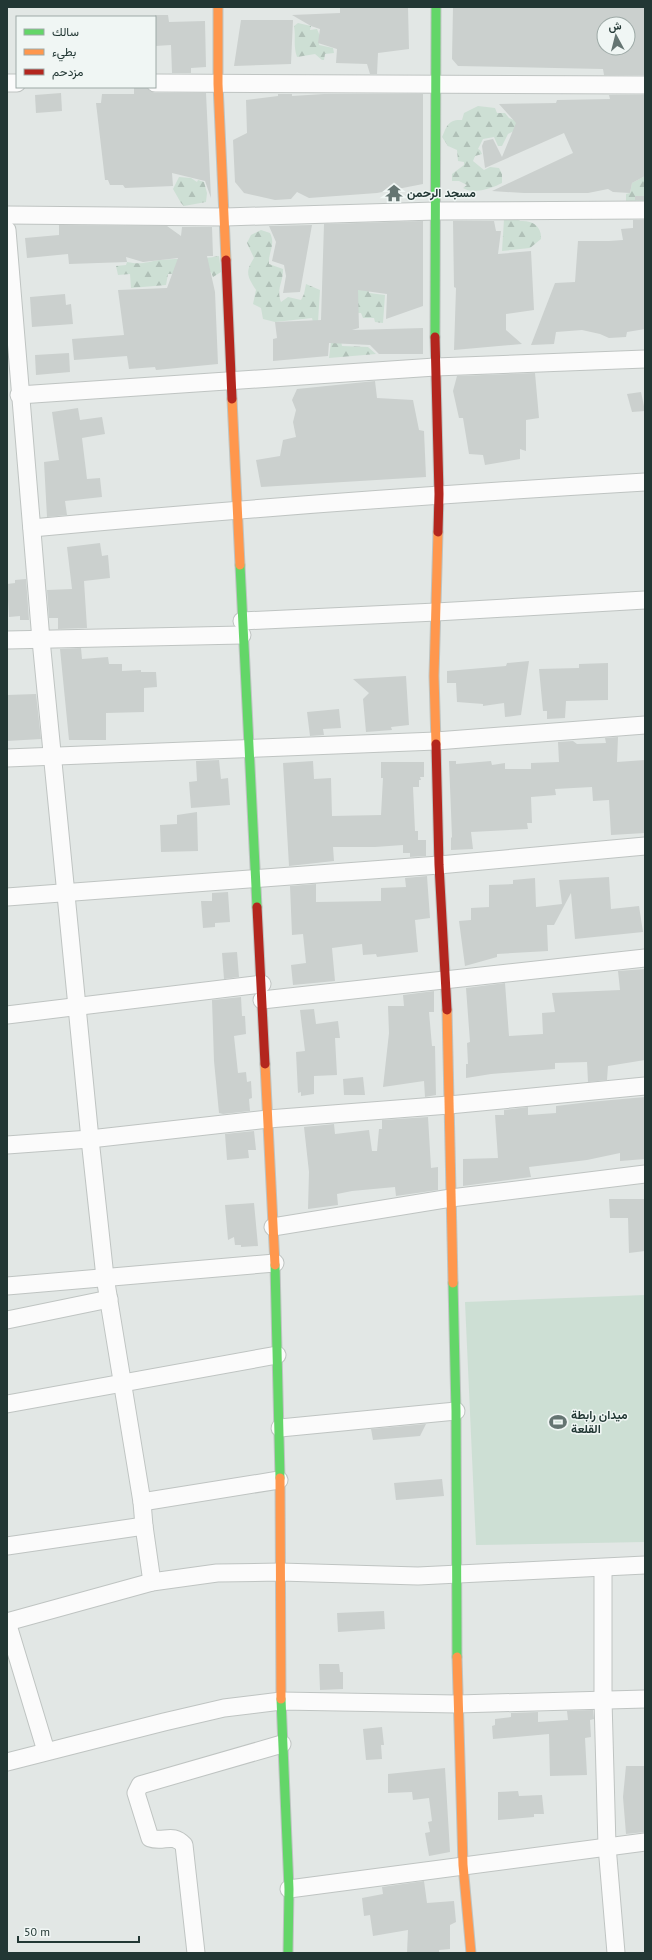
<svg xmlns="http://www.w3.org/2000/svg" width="652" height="1960" font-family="'PT Sans',Vazirmatn,sans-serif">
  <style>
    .forest { fill: url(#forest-firs) }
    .garden { fill: #cddfd4 }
    .building { fill: #cbd0ce; fill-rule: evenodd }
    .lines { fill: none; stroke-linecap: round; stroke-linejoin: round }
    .street-casing { stroke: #bfc4c2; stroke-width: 19 }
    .fast-casing { stroke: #bec4c2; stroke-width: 11 }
    .slow-casing { stroke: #bec4c2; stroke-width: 11 }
    .jam-casing { stroke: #bec4c2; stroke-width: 11 }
    .street { stroke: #fbfbfb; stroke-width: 17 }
    .fast { stroke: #63d668; stroke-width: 9 }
    .slow { stroke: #ff974d; stroke-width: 9 }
    .jam { stroke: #b3261e; stroke-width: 9 }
    .labels { text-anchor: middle; stroke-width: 3; stroke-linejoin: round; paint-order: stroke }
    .poi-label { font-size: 12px; font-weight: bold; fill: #223734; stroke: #f0f6f4; text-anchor: start }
  </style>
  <defs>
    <pattern id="forest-firs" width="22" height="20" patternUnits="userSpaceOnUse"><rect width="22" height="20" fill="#cddfd4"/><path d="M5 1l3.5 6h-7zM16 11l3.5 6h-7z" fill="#b0c0b7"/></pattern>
  </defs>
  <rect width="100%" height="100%" fill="#e2e7e5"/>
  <g class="forest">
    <path d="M298,23L311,26L310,30L317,29L320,36L319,45L333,48L334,53L325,54L324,60H322L315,54L297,57C293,45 296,38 294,26Z"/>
    <path d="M478,106L495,108L497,113H505L509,118L516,121L519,120L514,131L508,134L502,146H498L494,137L483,139L478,149L480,150L482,154L475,156L473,161L484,170L490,167L499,168L502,174V183C493,188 473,195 463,188L467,185L459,181H452V174L464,165V162L458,161L457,150L448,146L442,137C447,126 448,119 462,120L464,113Z"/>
    <path d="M645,176V209L626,203V194L630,193L632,183Z"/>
    <path d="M179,177L191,178L197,182L198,180L204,182L207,193L206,202L184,206L181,203L173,189Z"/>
    <path d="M516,216L520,221C532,220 542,226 541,239L530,248L502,251L504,219Z"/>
    <path d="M261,230L270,233C276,245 268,252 269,264L283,269C283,284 276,288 281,302L288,297L301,300L304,294L306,284L320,290L318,322H313L312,318L275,322L263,319L261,308L253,304L256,290C247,276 245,272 254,258L247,243L251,235Z"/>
    <path d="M219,256L221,272L213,277L211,272L168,274L166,285L131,288L130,274L118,275L116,266L126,265L127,262C142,265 146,262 160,260C180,258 200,260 219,256Z"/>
    <path d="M369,280V293L385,295L383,323L375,322L374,318H363L361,313H356L353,293Z"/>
    <path d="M341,341L342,346L368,347L376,354L329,358L331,342Z"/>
  </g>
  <path class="garden" d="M645,1295V1542L476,1545L465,1302Z"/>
  <g class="building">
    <path d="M340,7H408L409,49L378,53L377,74H370L367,64L336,63L337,49L318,43L320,29L311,26L292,15L340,13Z"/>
    <path d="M453,7H645V75H604L603,69L458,66L452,59ZM604,24H628V48H604Z"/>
    <path d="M155,15H168L169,22L205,21L206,67L191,68V73H172L171,45L155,46Z"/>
    <path d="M241,20H293L291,64L234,66Z"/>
    <path d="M134,87H146L150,91L155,93H206L211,198L205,181L172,173L173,186L125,188L123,185H110L108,180H105L96,103H101L102,94H134Z"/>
    <path d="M61,93L62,111L36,113L35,95Z"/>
    <path d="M278,94H292V96L324,94H423V184L377,193L309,198L297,192L291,199L275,200L244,193L235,182L233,140L247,133L246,100L278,96Z"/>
    <path d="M609,95H645V176L632,183L630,193L613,192L608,189L588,193H524L492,191L573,153L564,133L485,168L482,146L484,141L493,139L502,157L516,123L499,104L556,103L557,100L610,99Z"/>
    <rect x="635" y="196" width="10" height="4"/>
    <path d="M633,220H645V329L627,332L626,337L609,338L600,334L582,330L556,332L554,344L531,345L555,283L575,282L578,241H609L623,240L621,229L633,228Z"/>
    <path d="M423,221V306L386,319L387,294L358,290L359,328L352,330L423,328V354H379L370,345L329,343L328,356L273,361V339L277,338L275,322L321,320L324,224Z"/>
    <path d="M453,221H494L496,231H501L498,254L531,251L534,310L506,314V330L522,344L454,350L456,288L454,287Z"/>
    <path d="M59,225L167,226L181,236L182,227H212L213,256H207L215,292L218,364L156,370L155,367L129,369L127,356L74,360L72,339L124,335L118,290L167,288L178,258L143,262L126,257L127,262L69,264L68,254L27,258L25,238L59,235Z"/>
    <path d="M312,225L300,292L283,293L286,276L284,265L272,261L276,242L269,226Z"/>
    <path d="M65,294L66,305L71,304L73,324L32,327L30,297Z"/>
    <path d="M69,353L70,372L36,375L35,355Z"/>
    <path d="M535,373L539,418L526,420V451L520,449V459L485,465L483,455L469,454L463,418H459L453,391L457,376Z"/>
    <path d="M375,381L377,398L413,400L419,430L424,431L426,477L261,487L256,460L280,456L283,440L296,437L293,422L296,410L292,400L297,389Z"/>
    <path d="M641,392L645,411L632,412L627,394Z"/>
    <path d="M78,408L80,420L102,417L105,434L82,438L87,479L100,478L102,497L65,501L67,515L47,517L44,462L59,460L52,412Z"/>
    <path d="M100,543L102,556L108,555L110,578L84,581L87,628L58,629V618H49L47,590L72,589L67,547Z"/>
    <path d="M26,579L29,620H20V616L9,617L7,584L15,583V580Z"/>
    <path d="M81,648L82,659L108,657L109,664H122V671L141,670V672H156L157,687L144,688V712L106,713V740H69L60,649Z"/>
    <path d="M529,661L521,715L505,717L504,703L483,706V704L457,702L456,683H447V671L506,666L507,663Z"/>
    <path d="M608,663V700L566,701L565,718L547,719V711H543L539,669L579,668V664Z"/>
    <path d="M406,676L409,725L391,727L392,730L366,732L363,699L369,693L353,679Z"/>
    <path d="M36,694L41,739L7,741V695Z"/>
    <path d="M339,709L341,728L323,729L324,735L310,736L307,712Z"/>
    <path d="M618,737L617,762L645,760V833L611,835L609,800L593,801L592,787L555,789L556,795L531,797L532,823H527L528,829L471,832L473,849L451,850V838L452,837L449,761H456V764L491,761L492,765L505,763V769H531V763L559,762L558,742L573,741L577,744L606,743L605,738Z"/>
    <path d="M219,760L221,779L228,778L230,805L191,808L189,782L197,781L196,761Z"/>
    <path d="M313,761L314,779L331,778L332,816L381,815L383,778H381V762H424V777H420L421,780H419V787H413L415,831H418V840H426V856L410,857V853H403V845L375,847H333L334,861L289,866L283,763Z"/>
    <path d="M197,812L198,851L161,852L160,825L177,824V815Z"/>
    <path d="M427,876L430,918L415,920L418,952L377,957L376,954L363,955L362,944L332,948L335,981L293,985L291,965L306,963L303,934L292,935L290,886L316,884V902L381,901V888L406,887L405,878Z"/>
    <path d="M609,877L611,909L639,906L643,932L575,939L571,893L554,925H547L548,951L497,954V957L465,966L459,921L471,920V908L489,907V885L513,884V880L535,878L536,907L562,904L559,880Z"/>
    <path d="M228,892L230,922L215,923V927L203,928L201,901H212V893Z"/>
    <path d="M237,952L239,977L224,979L222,953Z"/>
    <path d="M645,969V1060L608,1066L607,1080L588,1082L587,1062L555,1063V1069L491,1074L466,1078V1064H468L467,1043L470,1042L466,988L505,983L509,1036L543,1034L542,1013L555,1012L552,993L620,990L618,971Z"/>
    <path d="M434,991V1012H429L432,1046H435L436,1095L425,1097L424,1081L383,1087L389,1033L388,1006H404L403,995Z"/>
    <path d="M241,997L242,1016H245L246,1034L234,1036L238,1073L246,1072L247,1082L251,1081L252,1098L249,1099L250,1111L223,1114L219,1113L214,1061L212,1000Z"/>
    <path d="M314,1009L316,1024L338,1021L340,1038H335L337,1075L314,1076V1094L301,1096V1092L298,1093L296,1052L305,1051L300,1010Z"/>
    <path d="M363,1077L365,1095H344L343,1079Z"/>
    <path d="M645,1097V1159L620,1161V1153L587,1160L529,1167L531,1177L463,1186V1159L498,1158L495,1115H504V1110L528,1107V1115L556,1113V1106L589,1102Z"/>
    <path d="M428,1117L431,1168L438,1167V1190L396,1196L395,1187L352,1191L337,1194L338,1205L308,1209L309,1172L304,1127L334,1124L335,1134L369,1130L372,1151H377L379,1129H382V1120Z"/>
    <path d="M254,1131L256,1150H248L249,1158L227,1160L225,1134Z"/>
    <path d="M609,1199H644L645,1251L629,1253L628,1218H610Z"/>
    <path d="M254,1203L258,1246L241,1247V1245H235L234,1237L228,1240L225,1205Z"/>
    <path d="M426,1424L420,1436L373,1440L371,1429Z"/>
    <path d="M442,1479L444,1496L396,1500L394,1483Z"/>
    <path d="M384,1611L385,1629L338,1632L337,1613Z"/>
    <path d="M319,1664H339L340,1672H343V1689L320,1690Z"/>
    <path d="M593,1710L594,1719L590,1720L591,1737L585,1738L587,1775L550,1776L549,1734L493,1739L492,1726L495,1725V1719L511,1717V1713L538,1712V1722L568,1720L567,1711Z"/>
    <path d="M382,1727L384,1745H381L382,1759L366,1760L363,1729Z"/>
    <path d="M626,1766H645V1832L626,1834L623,1797Z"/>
    <path d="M445,1768L450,1852L429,1856L425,1833L430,1832L428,1822L432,1821L429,1798L413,1800L412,1792L388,1793V1774Z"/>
    <path d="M518,1791L519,1796L542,1795L544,1814H534V1817L498,1820V1792Z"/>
    <path d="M424,1881L427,1903L454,1901L456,1922L450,1925V1949L439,1950V1953H407L408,1930L373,1936L370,1915L364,1916L362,1898L383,1894L382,1887Z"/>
  </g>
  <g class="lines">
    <g class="street-casing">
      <g id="street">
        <path d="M7,83H17"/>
        <path d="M155,83L645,85"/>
        <path d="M7,215L225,217L436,211L645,210"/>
        <path d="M7,230L41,640L90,1139L105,1277L142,1502L144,1526L152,1582"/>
        <path d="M19,395L435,367L645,359"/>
        <path d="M32,528C236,509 440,494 645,482"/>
        <path d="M242,621L436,612L645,600"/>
        <path d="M7,640L242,635"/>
        <path d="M7,758L436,741L645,725"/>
        <path d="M7,897L439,865L645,846"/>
        <path d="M262,1000L645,958"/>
        <path d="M7,1015L262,984"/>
        <path d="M7,1145L90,1139L268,1119L449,1105L645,1086"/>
        <path d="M273,1227L451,1198L645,1174"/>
        <path d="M7,1286L275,1263"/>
        <path d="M7,1320L109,1299"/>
        <path d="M7,1404L277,1355"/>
        <path d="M280,1428L456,1411"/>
        <path d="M142,1502L279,1480"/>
        <path d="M7,1546L144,1526"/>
        <path d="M603,1568V1700L607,1846L616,1953"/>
        <path d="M7,1622L152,1582L217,1573L280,1572L418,1576L645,1565"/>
        <path d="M7,1622L46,1751"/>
        <path d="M7,1762L164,1722L224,1708L281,1701L457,1704L645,1699"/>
        <path d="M289,1889L645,1842"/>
        <path d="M196,1953L184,1845C172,1832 164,1843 150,1838L136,1793L140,1785L282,1744"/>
      </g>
    </g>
    <g class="fast-casing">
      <g id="fast">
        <path d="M435,337L436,7"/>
        <path d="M240,565L257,907"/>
        <path d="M275,1265L280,1478"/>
        <path d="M453,1283L456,1411L457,1657"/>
        <path d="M281,1699L289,1889L288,1953"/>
      </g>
    </g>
    <g class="slow-casing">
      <g id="slow">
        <path d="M218,7V84L226,260"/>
        <path d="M232,399L240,565"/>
        <path d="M436,744L434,676L438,532"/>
        <path d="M447,1010L453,1283"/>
        <path d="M265,1064L275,1265"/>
        <path d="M280,1478L281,1699"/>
        <path d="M457,1657L463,1865L471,1953"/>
      </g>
    </g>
    <g class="jam-casing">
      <g id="jam">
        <path d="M226,260L232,399"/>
        <path d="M435,337L439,494L438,532"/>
        <path d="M436,744L439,865L447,1010"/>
        <path d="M257,907L265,1064"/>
      </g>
    </g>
    <use href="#street" class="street"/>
    <use href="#fast" class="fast"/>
    <use href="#slow" class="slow"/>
    <use href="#jam" class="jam"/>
  </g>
  <defs>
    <g id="temple-bare" transform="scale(1.38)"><path d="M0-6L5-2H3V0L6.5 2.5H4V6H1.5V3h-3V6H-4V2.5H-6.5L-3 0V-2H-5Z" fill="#657572" stroke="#f0f6f4" stroke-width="2.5" paint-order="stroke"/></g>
    <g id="stadium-bare" transform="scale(1.38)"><path d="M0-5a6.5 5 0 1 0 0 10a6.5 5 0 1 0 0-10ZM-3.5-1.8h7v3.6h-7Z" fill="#657572" stroke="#f0f6f4" stroke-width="2.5" paint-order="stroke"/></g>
  </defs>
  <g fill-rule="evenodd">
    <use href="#temple-bare" x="394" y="193"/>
    <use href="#stadium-bare" x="558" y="1422"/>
  </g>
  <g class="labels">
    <g class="poi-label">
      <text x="407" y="197">مسجد الرحمن</text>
      <text x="571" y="1419">ميدان رابطة<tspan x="571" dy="14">القلعة</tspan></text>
    </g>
  </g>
  <rect width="652" height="1960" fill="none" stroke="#223734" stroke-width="16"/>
  <rect x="16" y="16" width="140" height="72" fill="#f0f6f4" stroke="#9eaaa7"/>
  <rect x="24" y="29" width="20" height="6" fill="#63d668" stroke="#9eaaa7"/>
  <text x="52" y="36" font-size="12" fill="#223734">سالك</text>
  <rect x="24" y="49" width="20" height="6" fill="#ff974d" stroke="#9eaaa7"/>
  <text x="52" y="56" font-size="12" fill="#223734">بطيء</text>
  <rect x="24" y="69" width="20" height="6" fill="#b3261e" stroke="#9eaaa7"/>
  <text x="52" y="76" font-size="12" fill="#223734">مزدحم</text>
  <g transform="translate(616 36) rotate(353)"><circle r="19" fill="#f0f6f4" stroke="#9eaaa7"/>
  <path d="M0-3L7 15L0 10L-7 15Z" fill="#657572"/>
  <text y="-6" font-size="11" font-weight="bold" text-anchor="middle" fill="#223734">ش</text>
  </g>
  <path d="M18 1936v6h121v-6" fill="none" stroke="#223734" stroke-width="2"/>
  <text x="24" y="1936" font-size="12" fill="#223734" stroke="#f0f6f4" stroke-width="3" paint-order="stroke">50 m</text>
</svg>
